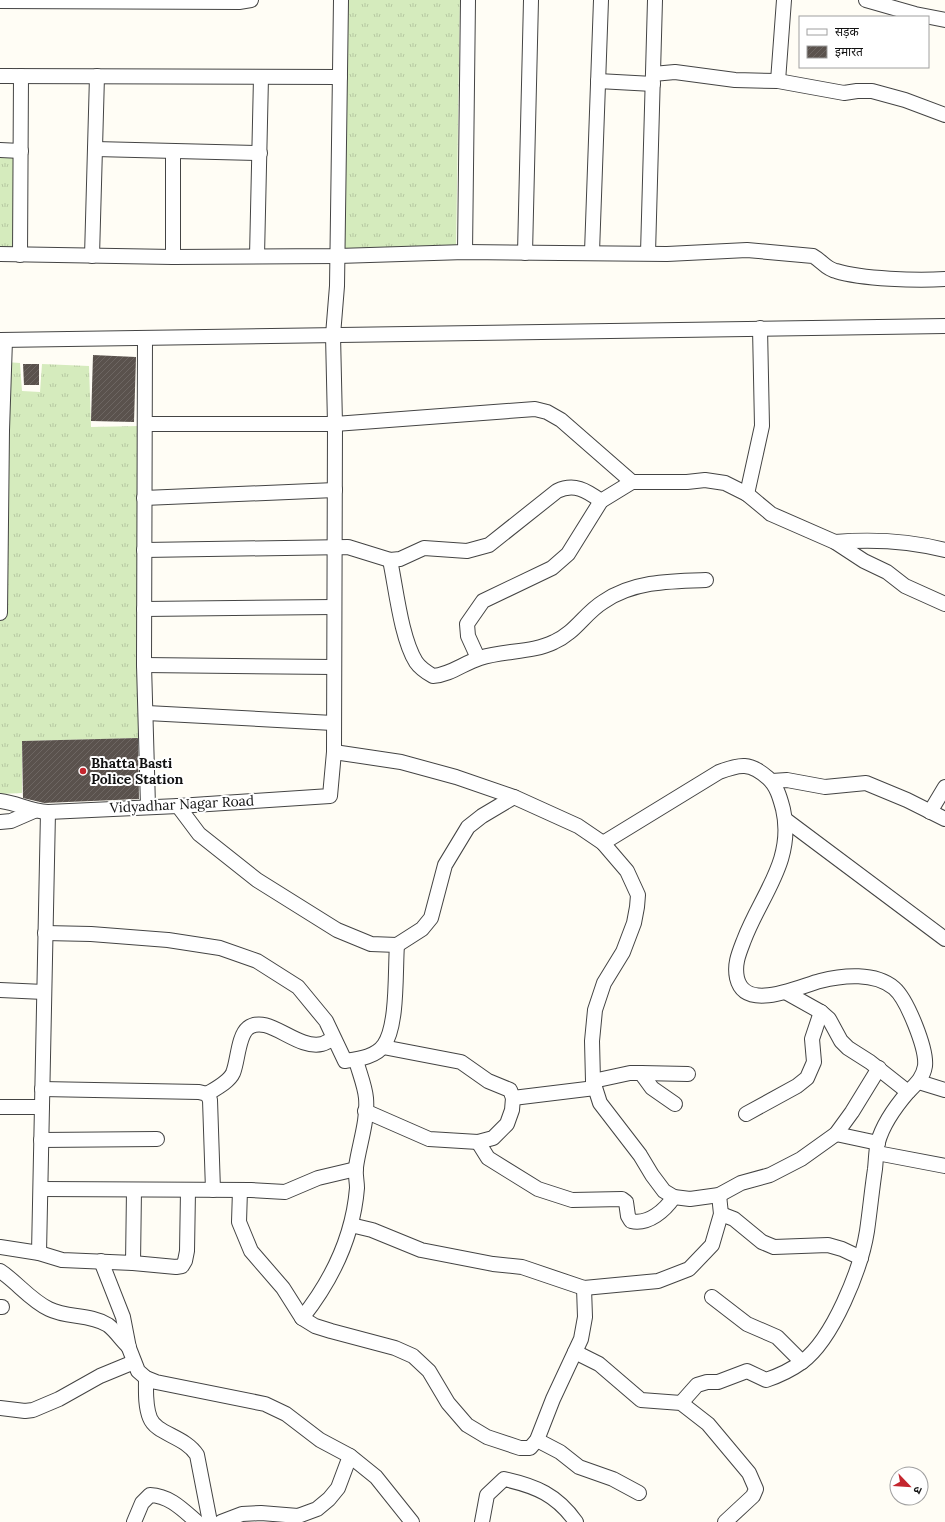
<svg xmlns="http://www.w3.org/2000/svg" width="945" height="1522" font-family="Lora,'Noto Sans Devanagari',serif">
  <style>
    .grass { fill: url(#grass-tufts) }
    .building { fill: url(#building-hatch) }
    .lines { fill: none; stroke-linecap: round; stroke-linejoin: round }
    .minor-casing { stroke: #444; stroke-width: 16 }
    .minor { stroke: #fff; stroke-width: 14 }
    .poi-dot { fill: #c4262e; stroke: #fff; stroke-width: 1.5 }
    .labels { text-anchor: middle; stroke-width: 4; stroke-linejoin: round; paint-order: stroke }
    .poi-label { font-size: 14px; font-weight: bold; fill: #111; stroke: #fff; text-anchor: start }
    .street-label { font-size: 14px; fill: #111; stroke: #fff }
  </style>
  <defs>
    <pattern id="grass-tufts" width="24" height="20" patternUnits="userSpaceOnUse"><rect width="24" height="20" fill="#d5ebbd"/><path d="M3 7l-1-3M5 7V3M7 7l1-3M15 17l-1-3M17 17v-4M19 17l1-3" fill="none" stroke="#b6c8a1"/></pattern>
    <pattern id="building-hatch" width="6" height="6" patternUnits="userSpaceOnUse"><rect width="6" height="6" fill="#5a524d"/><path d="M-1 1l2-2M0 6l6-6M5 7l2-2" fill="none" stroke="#6d6662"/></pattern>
  </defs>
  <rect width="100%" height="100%" fill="#fffdf5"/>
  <g class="grass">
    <path d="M348,0H460L456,247L342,251Z"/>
    <path d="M17,154L15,247L0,248V155Z"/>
    <path d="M6,362L20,363L22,391L40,392L42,364L89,366L91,427L138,426L143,738L22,741V793L0,794V614Z"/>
  </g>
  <g class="building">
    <path d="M93,355L136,357L134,422L91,421Z"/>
    <path d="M23,364H39V385H24Z"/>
    <path d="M138,738L139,799L44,803L23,798L22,741Z"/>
  </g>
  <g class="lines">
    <g class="minor-casing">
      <g id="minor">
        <path d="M866,0L915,14L945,20"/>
        <path d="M0,1L239,2L251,0"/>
        <path d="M653,74L675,72L735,80L778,81L844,93L857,91H872L905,100L945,115"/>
        <path d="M0,76L340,77"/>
        <path d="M598,81L653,84"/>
        <path d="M778,81L784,0"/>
        <path d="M95,149L260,153"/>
        <path d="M0,150L21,151"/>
        <path d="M465,252L468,0"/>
        <path d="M592,252L601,0"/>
        <path d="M525,253L531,0"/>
        <path d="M648,253L655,0"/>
        <path d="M0,254L173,257L338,256L465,252L667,254L747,250L813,256C822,261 826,269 836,271C862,279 917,281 945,279"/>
        <path d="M20,255L21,76"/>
        <path d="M92,256L97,76"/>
        <path d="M257,256L261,77"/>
        <path d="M173,257V151"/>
        <path d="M145,338L144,665L148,806"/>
        <path d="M0,340L945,326"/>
        <path d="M145,424H335L535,409L547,412L561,420L632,482"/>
        <path d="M0,430H2L5,340"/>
        <path d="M747,494L771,514L835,542L864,561L887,572L905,586L945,604"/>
        <path d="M144,498L335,490"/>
        <path d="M835,542C871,539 910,541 945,550"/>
        <path d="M144,550L348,547L390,560L400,559L424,548L467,551L489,545L557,491C574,483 586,490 601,501"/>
        <path d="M390,560C396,588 401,638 416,662C420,668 426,672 433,676C450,675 464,663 480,658C504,650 532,653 554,642C575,633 585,613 603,602C633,581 671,581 706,580"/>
        <path d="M144,609L334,607"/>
        <path d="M0,613L2,430"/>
        <path d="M478,658L468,636L467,624L483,601L552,568L568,554L601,501L632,482H687L705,480L725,483L747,494L762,426L760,328"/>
        <path d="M144,665L333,667"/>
        <path d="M147,713L333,723"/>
        <path d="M334,752L401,762L456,777L514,797L578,826L603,843L627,871L638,895L637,907L634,923L623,952L604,983L595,1010L592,1041L593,1081L600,1103L640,1155L652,1175L664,1191L674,1197L690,1199L719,1195L741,1183L770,1175L801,1159L836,1134L852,1112L879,1068"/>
        <path d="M772,781L787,780L825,787L866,783L907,800L945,819"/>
        <path d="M0,801C18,803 29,811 48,812L178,806L330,796L334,752L335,424L333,335L337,286L341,0"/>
        <path d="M930,812L945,787"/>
        <path d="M786,820L945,939"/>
        <path d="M0,822L11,821L34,811"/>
        <path d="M603,843L719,772C740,764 750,762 768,778C777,786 780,798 783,809C795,860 761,895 744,940C739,953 734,964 737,978C745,1013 800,986 820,981C843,975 875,972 894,988C907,999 927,1049 925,1066C923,1078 916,1084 908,1092C896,1106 883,1124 878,1142C876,1150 876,1160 875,1169C872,1189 870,1210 867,1231C861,1269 833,1339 802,1362C791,1370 778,1376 766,1380L747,1371L718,1382H707L697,1385L681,1403"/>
        <path d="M45,933L91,934L168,940L220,948L257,961L298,987L326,1021L345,1061C358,1059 376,1057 384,1045C398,1025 395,971 397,945L371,944L337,930L257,880L199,834L178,806"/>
        <path d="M397,945L422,929L431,918L445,865L468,827L482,816L514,797"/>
        <path d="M0,990L44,992"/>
        <path d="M787,993L821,1012L829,1019L841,1041L848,1048L870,1062L908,1092"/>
        <path d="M641,1073L688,1074"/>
        <path d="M593,1081L630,1073H641L652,1088L675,1104"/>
        <path d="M919,1082L945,1090"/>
        <path d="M42,1089L199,1092L207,1094L210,1100L213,1190"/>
        <path d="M207,1094C215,1089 229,1082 233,1073C238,1061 238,1036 248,1028C268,1013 296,1050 322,1044C326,1043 330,1040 333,1039"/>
        <path d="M513,1098L595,1088"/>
        <path d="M0,1107H42"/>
        <path d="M365,1111L429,1139L478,1142L493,1138L507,1124L512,1110L513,1098L510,1090L488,1081L461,1062L383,1047"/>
        <path d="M746,1114L797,1086L807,1078L814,1062L812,1039L821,1012"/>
        <path d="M836,1134L878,1143"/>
        <path d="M41,1140L157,1139"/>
        <path d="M478,1142L488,1158L538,1189L572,1200L622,1199L626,1202L628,1216L631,1221C649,1225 665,1210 674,1197"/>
        <path d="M877,1153L945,1166"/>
        <path d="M41,1189L251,1190L285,1192L318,1178L356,1169"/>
        <path d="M240,1190L239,1222L251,1251L283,1288L302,1318L315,1326L331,1331L395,1348L413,1356L429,1371L448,1403L467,1425L487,1437L520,1448H530L537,1440L553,1399L581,1339L585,1317L584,1288"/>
        <path d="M721,1214L734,1219L762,1242L774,1247L828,1245L842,1249L861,1258"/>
        <path d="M351,1225L372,1230L421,1250L493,1264L522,1267L584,1288L658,1281L689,1269L712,1245L721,1214L719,1195"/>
        <path d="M0,1247L39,1253L62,1260L133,1263L134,1190"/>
        <path d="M39,1253L48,812"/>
        <path d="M101,1261L123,1317L129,1348L138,1371L146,1378L156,1382L265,1404L286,1414L320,1440L350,1456L376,1477L412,1522"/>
        <path d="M133,1263L176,1267L182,1266L185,1261L187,1251L188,1191"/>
        <path d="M0,1271C17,1282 30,1300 49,1309C67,1318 90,1314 108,1325C116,1331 122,1341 129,1347"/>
        <path d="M712,1297L747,1324L777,1337L802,1362"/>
        <path d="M0,1307H2"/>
        <path d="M302,1318C332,1280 353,1237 357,1188C357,1181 355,1174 356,1167C359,1145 368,1121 366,1098C365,1086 359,1072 356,1060"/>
        <path d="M575,1352L599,1364L641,1400L681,1403L708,1424L749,1473L756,1489L753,1496L725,1522"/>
        <path d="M146,1378C146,1390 145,1406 150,1418C156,1434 185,1436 197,1455L210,1522"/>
        <path d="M0,1408L25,1411L33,1410L59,1399L100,1376L134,1362"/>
        <path d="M537,1440L560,1452L579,1467L613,1479L639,1493"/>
        <path d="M134,1522L142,1503L150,1495C170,1496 182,1509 197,1522"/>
        <path d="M221,1522L242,1514L261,1513L298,1516L317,1509L329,1499L338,1488L350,1456"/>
        <path d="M482,1522L487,1495L504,1479C536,1486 557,1495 576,1522"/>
      </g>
    </g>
    <use href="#minor" class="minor"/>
  </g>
  <circle class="poi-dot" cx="83" cy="771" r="4"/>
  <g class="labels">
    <g class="poi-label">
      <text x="91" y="768">Bhatta Basti<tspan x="91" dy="16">Police Station</tspan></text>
    </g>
    <g class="street-label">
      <text transform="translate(182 804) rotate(-3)" y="5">Vidyadhar Nagar Road</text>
    </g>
  </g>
  <rect x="799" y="16" width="130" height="52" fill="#ffffff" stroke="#a0a0a0"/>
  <rect x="807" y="29" width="20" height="6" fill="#ffffff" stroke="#a0a0a0"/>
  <text x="835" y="36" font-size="12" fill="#111111">सड़क</text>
  <rect x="807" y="46" width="20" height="12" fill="url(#building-hatch)" stroke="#a0a0a0"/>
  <text x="835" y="56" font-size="12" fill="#111111">इमारत</text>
  <g transform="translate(909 1486) rotate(115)"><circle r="19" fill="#ffffff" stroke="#a0a0a0"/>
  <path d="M0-3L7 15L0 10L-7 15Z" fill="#c4262e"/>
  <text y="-6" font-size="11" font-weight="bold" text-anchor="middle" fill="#111111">उ</text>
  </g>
</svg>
